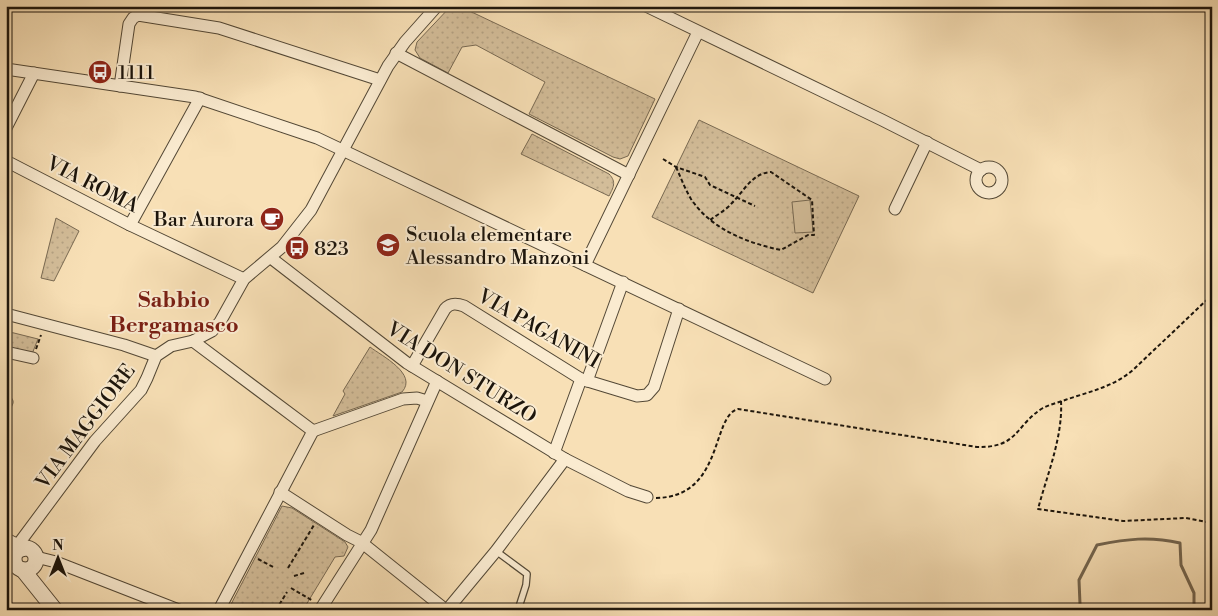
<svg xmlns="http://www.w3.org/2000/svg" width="1218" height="616" font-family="'Libre Bodoni',serif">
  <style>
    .green { fill: url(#green-dots); stroke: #786952 }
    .pitch { fill: #d3bd99; stroke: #786952 }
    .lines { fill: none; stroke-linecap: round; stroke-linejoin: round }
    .stream { stroke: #73654f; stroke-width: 3 }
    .service-casing { stroke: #534836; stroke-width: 8 }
    .minor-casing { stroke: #534836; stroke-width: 13 }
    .tertiary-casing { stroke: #534836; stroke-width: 17 }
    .path { stroke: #1c150c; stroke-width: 2; stroke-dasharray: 4 2.5; stroke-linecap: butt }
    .service { stroke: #faebd0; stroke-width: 5.5 }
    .minor { stroke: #faebd0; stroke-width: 11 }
    .tertiary { stroke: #faebd0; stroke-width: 15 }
    .labels { text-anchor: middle; stroke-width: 4; stroke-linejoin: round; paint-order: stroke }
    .poi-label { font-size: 20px; fill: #1c150c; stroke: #faebd0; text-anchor: start }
    .street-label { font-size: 20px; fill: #1c150c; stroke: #faebd0 }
    .quarter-label { font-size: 22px; font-weight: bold; fill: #7a1f14; stroke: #faebd0 }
  </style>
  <defs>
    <pattern id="green-dots" width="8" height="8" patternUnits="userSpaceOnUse" patternTransform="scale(1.25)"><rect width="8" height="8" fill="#d3bd99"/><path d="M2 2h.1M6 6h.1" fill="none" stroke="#b5a283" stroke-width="1.8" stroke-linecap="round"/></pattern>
  </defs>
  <rect width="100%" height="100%" fill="#f8e0b6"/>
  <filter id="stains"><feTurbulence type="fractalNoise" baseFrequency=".004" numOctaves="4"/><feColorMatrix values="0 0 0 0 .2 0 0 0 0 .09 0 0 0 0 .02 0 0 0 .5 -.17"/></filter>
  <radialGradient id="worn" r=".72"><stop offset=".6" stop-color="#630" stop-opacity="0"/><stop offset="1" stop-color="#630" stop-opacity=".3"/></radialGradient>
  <g class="green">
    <path d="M451,6H459L655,99L628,156L620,159L613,157L529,114L545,82L476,45L462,47L448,73L420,58L415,50L417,42Z"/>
    <path d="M699,120L859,196L813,293L652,217Z"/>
    <path d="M532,134L609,174C617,182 613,188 609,196L521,154Z"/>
    <path d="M56,218L79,231L54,281L41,278Z"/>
    <path d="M6,331L38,339L32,354L6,347Z"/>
    <path d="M370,347C382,356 418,374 402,392L333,416L345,394L343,391Z"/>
    <path d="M282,506L292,508L345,542L348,547L344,556L335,557L303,610H228Z"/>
  </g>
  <path class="pitch" d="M810,200L813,232L795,233L792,202Z"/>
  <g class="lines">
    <path class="stream" d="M1077,610L1080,604L1079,580L1097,545C1127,539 1149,536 1180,543L1181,565L1194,593V610"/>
    <g class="service-casing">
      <path id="service" d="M496,551L527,574L526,585L518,610"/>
    </g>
    <g class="minor-casing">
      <g id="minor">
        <path d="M646,6L882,120L981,170"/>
        <path d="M396,53L629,175"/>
        <path d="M6,69L195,97L317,138L825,379"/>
        <path d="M120,86L129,24L133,18L138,15L219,28L380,80"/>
        <path d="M6,128L34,73"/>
        <path d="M6,161L130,225L244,279"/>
        <circle cx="989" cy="180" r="13"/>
        <path d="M895,209L927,142"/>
        <path d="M130,225L200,98"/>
        <path d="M271,258L407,363L565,459L628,491L647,497"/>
        <path d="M585,265L698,32"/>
        <path d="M6,314L124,345L156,356"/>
        <path d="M193,341L313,431L403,399L417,398L427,401"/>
        <path d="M6,352L33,358"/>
        <path d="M412,366L445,309C450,303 456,303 464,306L581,379L637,396L647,395L654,387L679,309"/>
        <path d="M587,381L623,282"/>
        <path d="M6,404L7,402"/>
        <path d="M554,453L581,379"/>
        <path d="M280,492L347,535L361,542L446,610"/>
        <path d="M17,546L95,441L141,390L147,378L156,356L171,346L193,341L212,331L220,322L244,279L282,247L311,210L388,66L405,42L437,6"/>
        <path d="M36,557L56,562L179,610"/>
        <path d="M219,610L313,431"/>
        <path d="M320,610L371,530L437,381"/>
        <path d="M447,610L496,551L565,459"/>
      </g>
    </g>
    <g class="tertiary-casing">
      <g id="tertiary">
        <path d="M6,541L22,549"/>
        <circle cx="25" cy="559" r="11"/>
        <path d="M23,570L55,610"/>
      </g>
    </g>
    <g class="path">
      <path d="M663,159L676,167L705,177L710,185L755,206"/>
      <path d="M676,167C681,178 685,189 691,199C711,229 747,243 781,250L808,235H814L812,200L771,172C752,173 744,191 732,203C726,210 717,215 710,220"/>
      <path d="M36,349L41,335"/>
      <path d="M1061,401C1063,437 1047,475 1038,509L1123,521L1186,518L1212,523"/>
      <path d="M656,498C724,497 711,416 738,409L977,447C1019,448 1015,425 1043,408C1051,404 1060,402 1068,399C1092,391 1115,386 1134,369L1212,295"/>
      <path d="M258,559L275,568"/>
      <path d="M288,568L314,525"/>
      <path d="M294,576L304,573"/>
      <path d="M291,588L313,601"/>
      <path d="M276,610L287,592"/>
    </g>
    <use href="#service" class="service"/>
    <use href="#minor" class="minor"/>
    <use href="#tertiary" class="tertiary"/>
  </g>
  <defs>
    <g id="bus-disc" transform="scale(1.25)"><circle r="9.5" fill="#8f2418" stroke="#faebd0"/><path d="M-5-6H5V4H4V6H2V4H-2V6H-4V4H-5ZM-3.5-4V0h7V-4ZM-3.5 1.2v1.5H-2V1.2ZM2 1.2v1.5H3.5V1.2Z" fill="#fff"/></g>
    <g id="cafe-disc" transform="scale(1.25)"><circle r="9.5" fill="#8f2418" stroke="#faebd0"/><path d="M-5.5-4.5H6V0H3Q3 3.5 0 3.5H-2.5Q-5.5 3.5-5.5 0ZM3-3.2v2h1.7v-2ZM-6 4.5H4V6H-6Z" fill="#fff"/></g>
    <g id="school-disc" transform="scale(1.25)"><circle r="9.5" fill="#8f2418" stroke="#faebd0"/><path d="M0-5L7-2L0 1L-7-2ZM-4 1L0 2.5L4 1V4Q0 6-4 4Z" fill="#fff"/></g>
  </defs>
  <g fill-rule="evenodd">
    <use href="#bus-disc" x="100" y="72"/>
    <use href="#cafe-disc" x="272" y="219"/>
    <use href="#school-disc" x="388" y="245"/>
    <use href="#bus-disc" x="297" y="248"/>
  </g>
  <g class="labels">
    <g class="poi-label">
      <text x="118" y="79">1111</text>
      <text x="254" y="226" text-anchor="end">Bar Aurora</text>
      <text x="406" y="241">Scuola elementare<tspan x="406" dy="23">Alessandro Manzoni</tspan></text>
      <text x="314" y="255">823</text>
    </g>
    <g class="street-label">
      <text transform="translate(93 184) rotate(27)" y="7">VIA ROMA</text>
      <text transform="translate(539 328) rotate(30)" y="7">VIA PAGANINI</text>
      <text transform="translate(462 372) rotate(32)" y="7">VIA DON STURZO</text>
      <text transform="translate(85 426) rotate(-53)" y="7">VIA MAGGIORE</text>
    </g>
    <g class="quarter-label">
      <text x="174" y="307">Sabbio<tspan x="174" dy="25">Bergamasco</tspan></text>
    </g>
  </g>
  <rect width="1218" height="616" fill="none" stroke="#f8e0b6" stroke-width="25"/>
  <rect x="8" y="8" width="1203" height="601" fill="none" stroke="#1c150c" stroke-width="2.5"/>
  <rect x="12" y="12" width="1193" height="591" fill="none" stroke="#1c150c"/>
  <g transform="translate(58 558)" stroke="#faebd0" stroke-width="4" paint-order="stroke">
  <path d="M0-4L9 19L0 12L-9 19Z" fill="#1c150c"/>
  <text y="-8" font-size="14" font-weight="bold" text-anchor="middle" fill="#1c150c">N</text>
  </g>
  <rect width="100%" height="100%" filter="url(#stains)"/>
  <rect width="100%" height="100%" fill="url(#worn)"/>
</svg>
